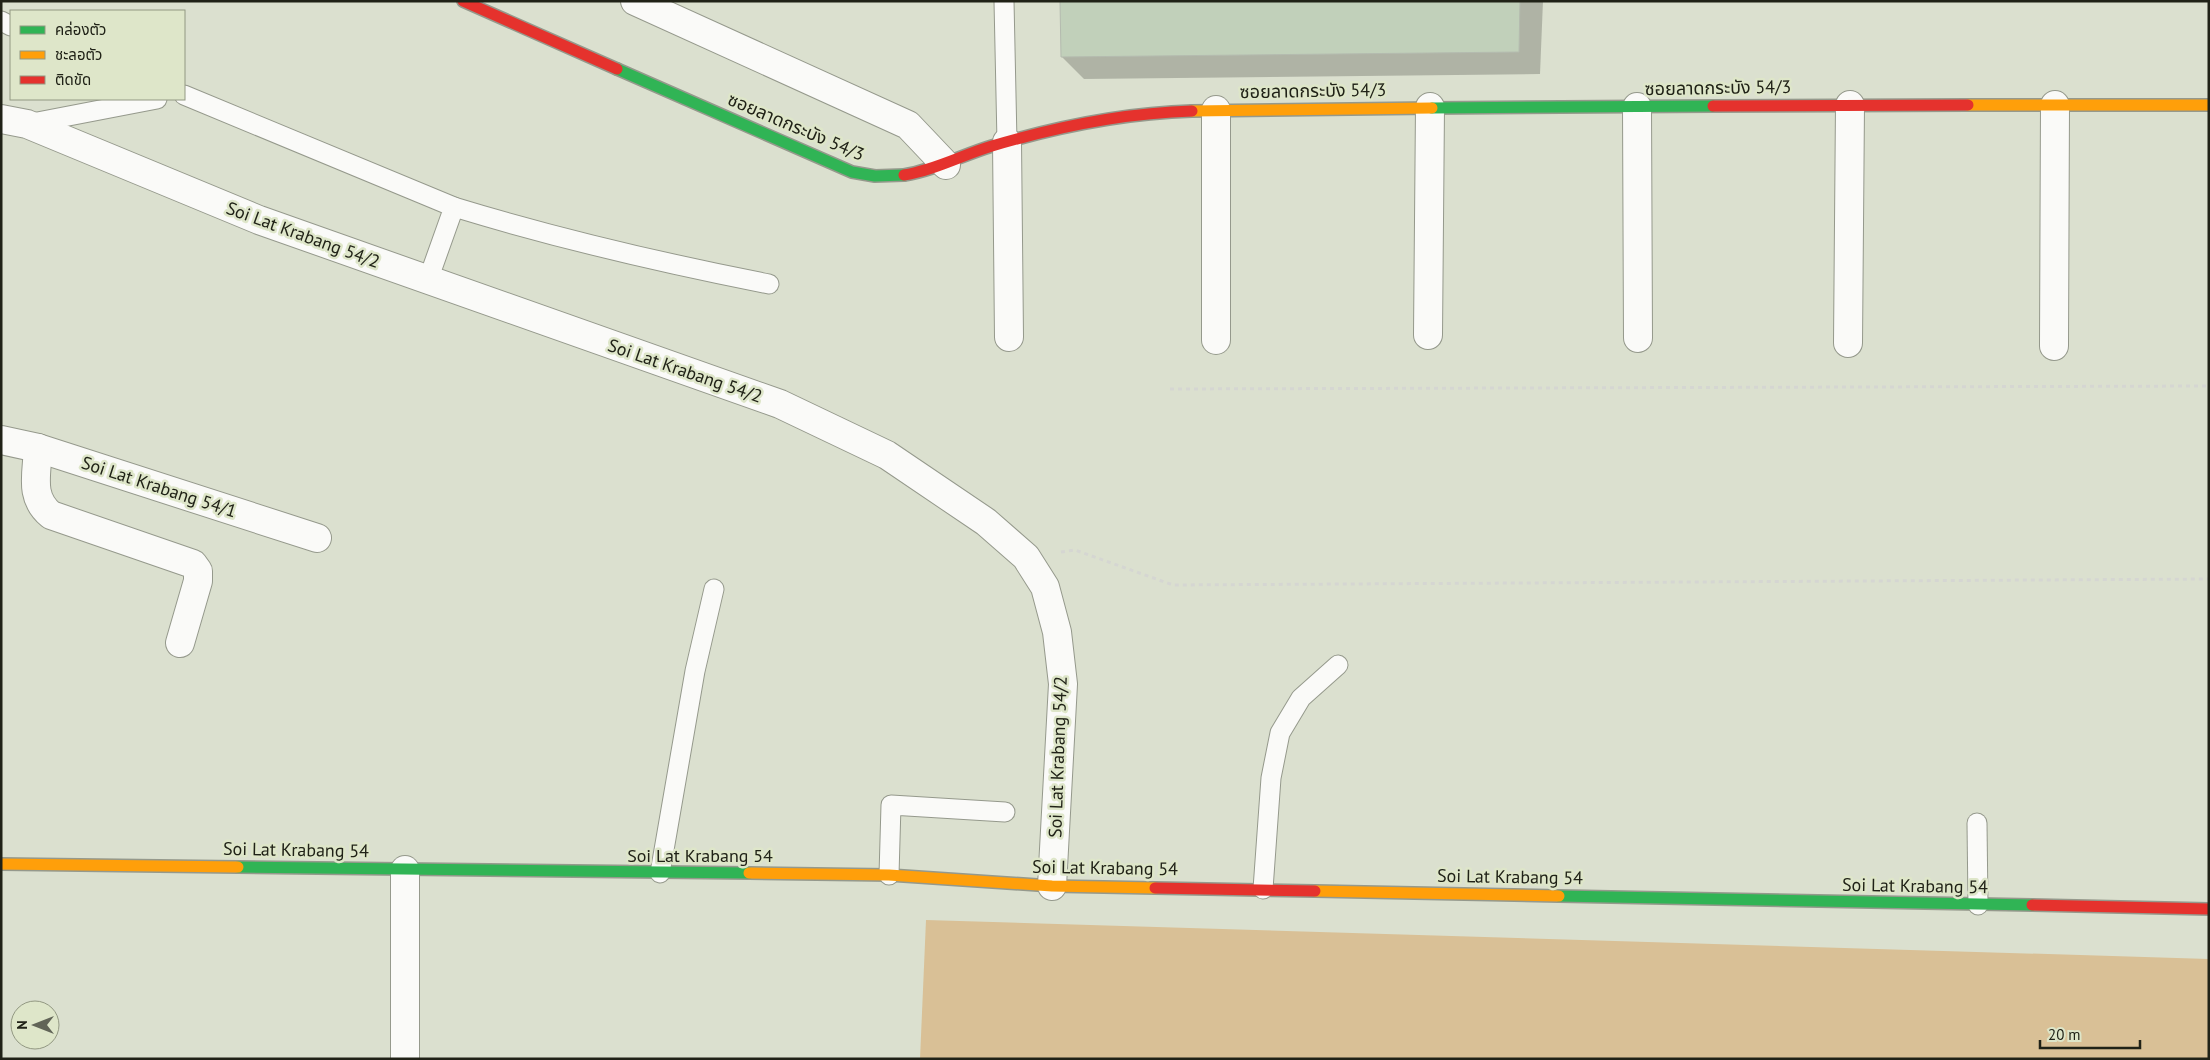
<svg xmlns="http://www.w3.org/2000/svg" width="2210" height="1060" font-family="'PT Sans','Noto Sans Thai',sans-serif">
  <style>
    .green { fill: #d9c096 }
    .shadow { fill: #0003 }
    .building { fill: #c1d0ba; stroke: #b4bbaf }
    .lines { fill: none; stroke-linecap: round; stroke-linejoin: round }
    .lane-casing { stroke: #95998c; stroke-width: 21 }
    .street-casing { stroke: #95998c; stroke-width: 30 }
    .fast-casing { stroke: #95998c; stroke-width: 14 }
    .slow-casing { stroke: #95998c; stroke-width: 14 }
    .jam-casing { stroke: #95998c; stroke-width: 14 }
    .path { stroke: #d5d6d2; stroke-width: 3; stroke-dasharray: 4 4; stroke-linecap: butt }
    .lane { stroke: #fafaf8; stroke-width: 19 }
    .street { stroke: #fafaf8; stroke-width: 28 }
    .fast { stroke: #30b455; stroke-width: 11 }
    .slow { stroke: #ff9f0a; stroke-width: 11 }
    .jam { stroke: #e5322d; stroke-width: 11 }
    .labels { text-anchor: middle; stroke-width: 5; stroke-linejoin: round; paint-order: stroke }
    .street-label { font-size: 18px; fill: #202217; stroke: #dee6c9 }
  </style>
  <rect width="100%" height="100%" fill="#dbe0cf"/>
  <path class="green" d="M926,920L2209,959V1059H920Z"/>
  <path class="shadow" d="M1061,1H1543L1540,74L1084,79L1062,57Z"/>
  <path class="building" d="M1060,1H1520L1519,52L1061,57Z"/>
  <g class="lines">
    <g class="lane-casing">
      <g id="lane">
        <path d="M1004,1L1007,142"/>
        <path d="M1,21L11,26"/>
        <path d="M184,95L454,207L428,280"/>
        <path d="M27,124L157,99"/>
        <path d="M454,207C559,239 662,263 769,284"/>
        <path d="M1977,823L1978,905"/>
        <path d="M660,873L695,671L714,589"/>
        <path d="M889,875L891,805L1005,812"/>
        <path d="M1263,889L1271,778L1280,733L1301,698L1338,665"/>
      </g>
    </g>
    <g class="street-casing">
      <g id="street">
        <path d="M635,1L908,125L946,165"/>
        <path d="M1637,107L1638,338"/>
        <path d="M1,119L27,124L259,220L780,404L887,455L986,522L1026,557L1045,587L1057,632L1063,684L1052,886"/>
        <path d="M1007,142L1009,337"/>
        <path d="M1428,335L1430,107"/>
        <path d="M1216,340V110"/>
        <path d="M1848,343L1850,105"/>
        <path d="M2054,346L2055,105"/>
        <path d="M1,440L38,448L317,538"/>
        <path d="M38,448C37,474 29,497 51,515L193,564L198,571V581L180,643"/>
        <path d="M405,1059V870"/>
      </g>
    </g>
    <g class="fast-casing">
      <g id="fast">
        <path d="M617,69L852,172L875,176L904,175"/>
        <path d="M1432,108L1713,106"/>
        <path d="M238,867L749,873"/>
        <path d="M1559,896L2032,905"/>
      </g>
    </g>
    <g class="slow-casing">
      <g id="slow">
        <path d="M1968,105H2209"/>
        <path d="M1192,111L1432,108"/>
        <path d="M1,864L238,867"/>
        <path d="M749,873L889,875L1052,886L1155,888"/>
        <path d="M1315,891L1559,896"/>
      </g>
    </g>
    <g class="jam-casing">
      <g id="jam">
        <path d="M463,1L617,69"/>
        <path d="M1713,106L1968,105"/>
        <path d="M904,175C935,170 962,155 992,146C1056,127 1124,113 1192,111"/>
        <path d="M1155,888L1315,891"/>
        <path d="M2032,905L2209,909"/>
      </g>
    </g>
    <g class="path">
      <path d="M1170,389L2209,386"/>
      <path d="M1061,552L1075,550L1173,585L2209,579"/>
    </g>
    <use href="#lane" class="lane"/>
    <use href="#street" class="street"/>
    <use href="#fast" class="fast"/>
    <use href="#slow" class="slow"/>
    <use href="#jam" class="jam"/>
  </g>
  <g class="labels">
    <g class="street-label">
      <text transform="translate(1718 88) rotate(-1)" y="6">ซอยลาดกระบัง 54/3</text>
      <text transform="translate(1313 91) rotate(-1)" y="6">ซอยลาดกระบัง 54/3</text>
      <text transform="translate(796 127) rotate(23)" y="6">ซอยลาดกระบัง 54/3</text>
      <text transform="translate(303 235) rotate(20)" y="6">Soi Lat Krabang 54/2</text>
      <text transform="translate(685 371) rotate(19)" y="6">Soi Lat Krabang 54/2</text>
      <text transform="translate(159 487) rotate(18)" y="6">Soi Lat Krabang 54/1</text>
      <text transform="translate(1058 757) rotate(-88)" y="6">Soi Lat Krabang 54/2</text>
      <text transform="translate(296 850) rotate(1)" y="6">Soi Lat Krabang 54</text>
      <text x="700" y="862">Soi Lat Krabang 54</text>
      <text transform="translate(1105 868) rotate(1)" y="6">Soi Lat Krabang 54</text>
      <text transform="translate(1510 877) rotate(1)" y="6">Soi Lat Krabang 54</text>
      <text transform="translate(1915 886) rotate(1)" y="6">Soi Lat Krabang 54</text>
    </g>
  </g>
  <rect width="2210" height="1060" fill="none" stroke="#202217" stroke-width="5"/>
  <rect x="10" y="10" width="175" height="90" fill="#dee6c9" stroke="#929882"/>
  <rect x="20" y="26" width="25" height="8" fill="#30b455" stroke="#929882"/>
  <text x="55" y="35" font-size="15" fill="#202217">คล่องตัว</text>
  <rect x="20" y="51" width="25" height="8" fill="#ff9f0a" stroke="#929882"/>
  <text x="55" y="60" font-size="15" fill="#202217">ชะลอตัว</text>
  <rect x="20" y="76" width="25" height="8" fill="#e5322d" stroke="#929882"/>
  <text x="55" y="85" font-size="15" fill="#202217">ติดขัด</text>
  <g transform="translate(35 1025) rotate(270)"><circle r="24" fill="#dee6c9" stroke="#929882"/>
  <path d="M0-4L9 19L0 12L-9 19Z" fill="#616457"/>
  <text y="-8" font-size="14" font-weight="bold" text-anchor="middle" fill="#202217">N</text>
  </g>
  <path d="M2040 1040v8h100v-8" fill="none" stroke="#202217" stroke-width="2.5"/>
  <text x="2048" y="1040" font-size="15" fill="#202217" stroke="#dee6c9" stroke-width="4" paint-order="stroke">20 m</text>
</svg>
